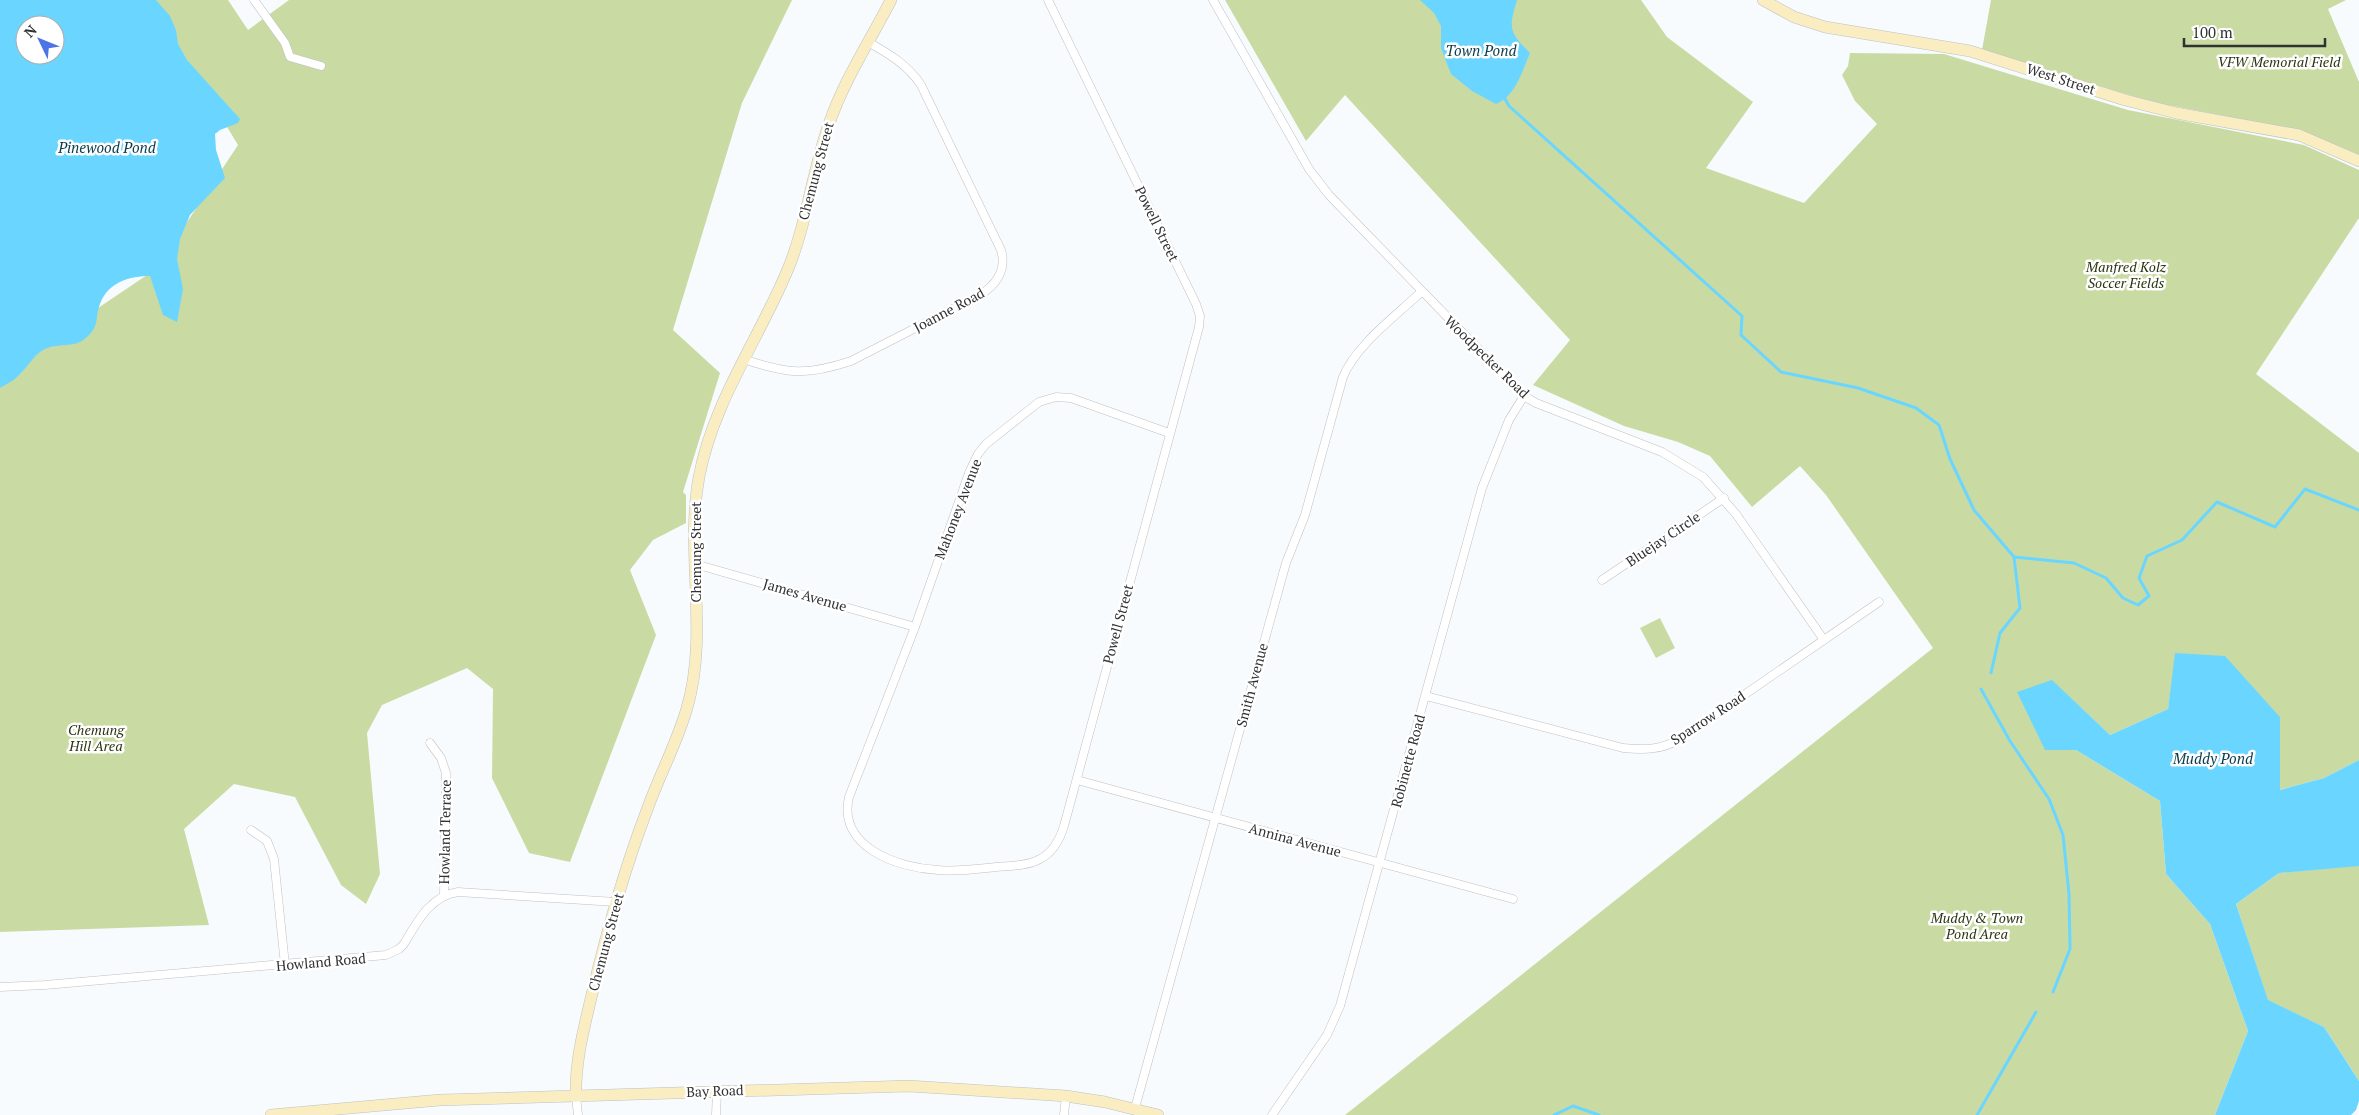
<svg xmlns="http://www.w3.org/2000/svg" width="2359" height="1115" font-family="'PT Serif',serif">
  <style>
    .green { fill: #c9dba3 }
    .water { fill: #6ad6ff; fill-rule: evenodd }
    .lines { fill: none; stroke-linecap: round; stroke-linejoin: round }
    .stream { stroke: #6ad6ff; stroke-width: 3 }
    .street-casing { stroke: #bdc1c5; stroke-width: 9 }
    .secondary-casing { stroke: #bdc1c5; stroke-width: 12 }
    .street { stroke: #fff; stroke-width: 8 }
    .secondary { stroke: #f9edc1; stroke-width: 11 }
    .labels { text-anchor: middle; stroke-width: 5; stroke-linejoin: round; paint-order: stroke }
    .park-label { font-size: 14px; font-style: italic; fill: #2b3410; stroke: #fff }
    .street-label { font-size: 14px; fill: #303133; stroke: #fff }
    .water-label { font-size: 15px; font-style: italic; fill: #093b4c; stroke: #fff }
  </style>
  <rect width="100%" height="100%" fill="#f7fbfe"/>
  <g class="green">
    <path d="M150,0H228L248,30L289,0H792L742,103L673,330L720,373L683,492L686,495V523L653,540L630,570L656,635L570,862L529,853L492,778L493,689L467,668L382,705L367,733L380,874L366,904L341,885L295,797L234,784L184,829L209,925L0,932V374L156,269L238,145Z"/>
    <path d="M1225,0H1641L1667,37L1753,102L1706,168L1804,203L1877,124L1855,101L1842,75L1848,66L1850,53L1944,54L2128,110L2304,145L2359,170V218L2256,374L2359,453V760L2324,778L2280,790V717L2176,653L2168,709L2110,735L2052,681L2045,750H2076L2160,801L2166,874L2210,924L2248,1031L2215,1115H1345L1933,648L1826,495L1800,466L1752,507L1710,456L1678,442L1624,426L1533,385L1570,340L1345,95L1306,141Z"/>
    <path d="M1991,0H2346L2328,9L2359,82V155L2298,130L2152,102L1982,50Z"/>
    <path d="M1660,618L1675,648L1656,658L1640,628Z"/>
    <path d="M2359,865V1081L2324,1027L2268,1001L2236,904L2279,873Z"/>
  </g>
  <g class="water">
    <path d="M0,0H156L170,16L176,30L178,44L187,60L240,119L238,123L220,130L215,134L216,150L225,178L190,215L180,239L177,259L183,289L177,322L163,315L150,276C130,276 108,282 100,304C94,319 101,324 86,338C74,349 57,342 43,350C34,355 27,368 19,375C14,381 6,384 0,388ZM25,25H55V55H25Z"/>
    <path d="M1420,0H1517C1509,28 1508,31 1530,53C1522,71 1516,96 1496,104L1472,91L1451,74L1441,48V26L1434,13Z"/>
    <path d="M2175,653L2225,656L2280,717V790L2324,778L2359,760V866L2279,873L2236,904L2268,1000L2324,1027L2359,1081V1101L2356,1110L2351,1115H2215L2248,1031L2210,924L2166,874L2160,801L2076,750H2045L2017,692L2052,680L2110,735L2168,709Z"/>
  </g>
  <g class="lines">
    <g class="stream">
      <path d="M1504,97L1509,106L1742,316L1741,335L1781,372L1858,388L1916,408L1939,425L1950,459L1974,510L2014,557L2020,608L2000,633L1991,673"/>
      <path d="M2014,557L2074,563L2106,578L2123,598L2138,605L2149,596L2139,578L2147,556L2182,540L2217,502L2275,527L2305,489L2359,510"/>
      <path d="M1981,689L2010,741L2049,799L2063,835L2069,894L2070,949L2053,992"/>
      <path d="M1554,1115L1573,1106L1599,1115"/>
      <path d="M1977,1115L2036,1012"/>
    </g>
    <g class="street-casing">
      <g id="street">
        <path d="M254,0L285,43L290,57L321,66"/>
        <path d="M1048,0L1196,304L1200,316L1199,327L1064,826C1060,839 1054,852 1040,859C1027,866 1010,866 996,867C977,869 958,872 938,870C898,868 837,847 849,797L915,627L969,473L978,454L986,444L1039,402L1056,397L1071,398L1169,433"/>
        <path d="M1213,0L1309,169L1329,195L1524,396L1536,403L1662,452L1703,477L1736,514L1824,640"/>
        <path d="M743,359C788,374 806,376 851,361L978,296C996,286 1007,270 1001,250L921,85C907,64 889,54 868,42"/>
        <path d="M695,564L915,627"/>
        <path d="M1602,580L1724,498"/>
        <path d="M1426,696L1623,748C1644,750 1661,750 1680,739L1879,602"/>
        <path d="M430,743L441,758L446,773L444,896"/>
        <path d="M1077,780L1513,899"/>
        <path d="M251,830L267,841L274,859L285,965"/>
        <path d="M0,987L45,985L386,955L399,949L404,944C417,922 430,896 458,892L616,902"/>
        <path d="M576,1096L578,1115"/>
        <path d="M1135,1108L1286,563L1305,515L1343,377C1356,345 1396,316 1421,292"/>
        <path d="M716,1115L717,1091"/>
        <path d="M1064,1115L1066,1096"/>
        <path d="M1272,1115L1327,1035L1340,1006L1482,488L1509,420L1524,396"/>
      </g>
    </g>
    <g class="secondary-casing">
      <g id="secondary">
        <path d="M1763,0L1794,17L1825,27L1970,51L2125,100L2176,113L2299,135L2359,161"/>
        <path d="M576,1096C575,1061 584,1028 592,994C607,931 624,870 647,810C659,776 677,743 687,708C709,633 685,552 699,477C713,402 759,339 788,269C807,223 812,172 829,124C844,80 870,41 891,0"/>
        <path d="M271,1115L440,1100L909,1086L1066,1096L1105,1102L1158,1115"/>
      </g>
    </g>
    <use href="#street" class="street"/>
    <use href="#secondary" class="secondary"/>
  </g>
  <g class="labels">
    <g class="park-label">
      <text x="2279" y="67">VFW Memorial Field</text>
      <text x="2126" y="272">Manfred Kolz<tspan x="2126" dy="16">Soccer Fields</tspan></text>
      <text x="96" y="735">Chemung<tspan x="96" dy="16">Hill Area</tspan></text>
      <text x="1977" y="923">Muddy &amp; Town<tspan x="1977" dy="16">Pond Area</tspan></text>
    </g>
    <g class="street-label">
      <text transform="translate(2061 79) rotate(18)" y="5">West Street</text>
      <text transform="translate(816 171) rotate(-75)" y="5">Chemung Street</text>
      <text transform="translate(1157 224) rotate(64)" y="5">Powell Street</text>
      <text transform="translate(949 310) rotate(-28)" y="5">Joanne Road</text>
      <text transform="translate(1487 357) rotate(44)" y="5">Woodpecker Road</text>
      <text transform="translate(958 509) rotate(-69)" y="5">Mahoney Avenue</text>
      <text transform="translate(1663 539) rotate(-34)" y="5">Bluejay Circle</text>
      <text transform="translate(696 552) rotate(-90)" y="5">Chemung Street</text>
      <text transform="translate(805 595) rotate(16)" y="5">James Avenue</text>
      <text transform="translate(1118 624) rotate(-75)" y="5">Powell Street</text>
      <text transform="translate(1252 685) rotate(-75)" y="5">Smith Avenue</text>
      <text transform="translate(1708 718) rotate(-33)" y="5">Sparrow Road</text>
      <text transform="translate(1408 761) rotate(-75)" y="5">Robinette Road</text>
      <text transform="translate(445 832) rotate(-89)" y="5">Howland Terrace</text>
      <text transform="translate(1295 840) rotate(15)" y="5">Annina Avenue</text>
      <text transform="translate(606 942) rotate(-75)" y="5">Chemung Street</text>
      <text transform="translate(321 962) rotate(-5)" y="5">Howland Road</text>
      <text transform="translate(715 1091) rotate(-2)" y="5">Bay Road</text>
    </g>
    <g class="water-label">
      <text x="1481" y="56">Town Pond</text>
      <text x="107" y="153">Pinewood Pond</text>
      <text x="2213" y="764">Muddy Pond</text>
    </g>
  </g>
  <g transform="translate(40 40) rotate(313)"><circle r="24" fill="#ffffff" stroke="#acadad"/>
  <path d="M0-4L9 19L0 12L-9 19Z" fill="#4d74e7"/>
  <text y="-8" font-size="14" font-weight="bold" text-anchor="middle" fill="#303133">N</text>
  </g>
  <path d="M2184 38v8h141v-8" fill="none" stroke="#303133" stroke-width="2.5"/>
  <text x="2192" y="38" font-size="15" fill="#303133" stroke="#ffffff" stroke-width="4" paint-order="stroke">100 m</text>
</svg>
